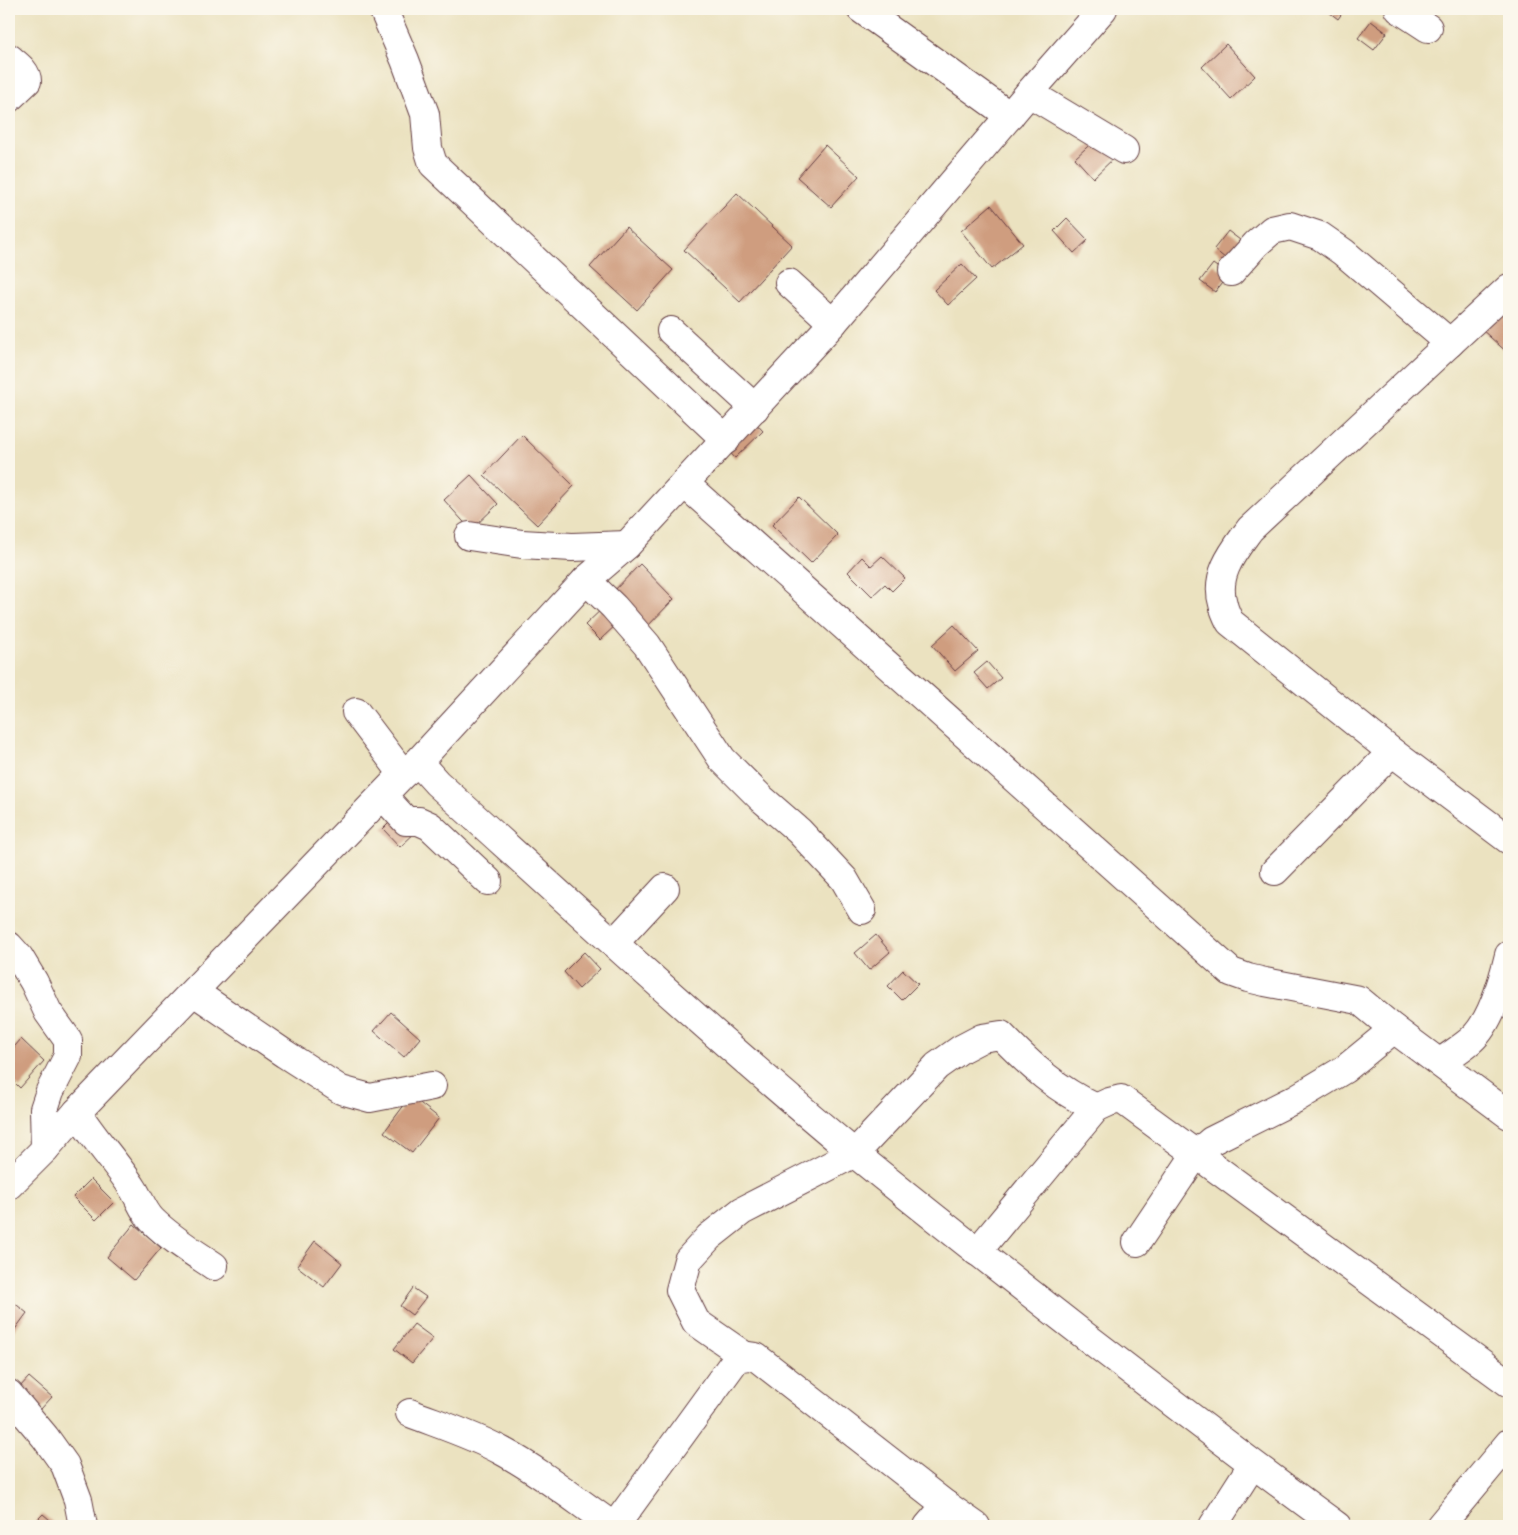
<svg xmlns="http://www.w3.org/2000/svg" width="1518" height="1535" font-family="'Libre Caslon Text',serif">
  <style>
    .building { fill: #cf9d7f }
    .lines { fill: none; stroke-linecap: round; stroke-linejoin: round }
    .street-casing { stroke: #623c41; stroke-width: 30 }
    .street { stroke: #fff; stroke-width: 28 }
  </style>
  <rect width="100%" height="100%" fill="#fbf7ec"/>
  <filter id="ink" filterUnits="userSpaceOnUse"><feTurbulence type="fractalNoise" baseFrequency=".02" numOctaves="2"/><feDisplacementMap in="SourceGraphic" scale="10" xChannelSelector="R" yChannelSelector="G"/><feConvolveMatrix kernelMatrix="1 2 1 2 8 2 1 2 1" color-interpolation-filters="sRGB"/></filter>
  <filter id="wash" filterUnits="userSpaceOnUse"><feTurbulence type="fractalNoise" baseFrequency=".0096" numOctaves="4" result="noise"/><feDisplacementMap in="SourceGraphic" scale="20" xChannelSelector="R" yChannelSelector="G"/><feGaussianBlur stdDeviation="1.12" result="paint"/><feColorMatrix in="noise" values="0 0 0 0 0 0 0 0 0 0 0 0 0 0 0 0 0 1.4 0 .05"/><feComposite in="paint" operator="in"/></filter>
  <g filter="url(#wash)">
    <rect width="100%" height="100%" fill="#ebe2c0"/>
    <g id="blocks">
      <g class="building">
        <path d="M1325,9H1345L1338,19Z"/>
        <path d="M1371,21L1387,33L1374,50L1358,38Z"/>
        <path d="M1226,44L1255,76L1231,99L1202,67Z"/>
        <path d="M1097,138L1115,157L1093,178L1075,158Z"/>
        <path d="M825,145L859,176L831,207L797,177Z"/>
        <path d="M737,193L792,245L740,302L684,250Z"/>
        <path d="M991,205L1023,244L992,269L961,231Z"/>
        <path d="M1067,218L1088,240L1074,253L1054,231Z"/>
        <path d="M626,227L673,270L637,310L590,267Z"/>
        <path d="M1228,231L1240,240L1226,259L1214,249Z"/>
        <path d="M962,264L976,279L948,305L934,290Z"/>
        <path d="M1213,264L1228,275L1215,292L1200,281Z"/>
        <path d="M1509,296V354L1481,329Z"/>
        <path d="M751,418L763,431L735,458L723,445Z"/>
        <path d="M522,435L574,486L537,525L484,475Z"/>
        <path d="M471,475L498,504L471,530L444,500Z"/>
        <path d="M799,497L838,535L811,563L772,525Z"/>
        <path d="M882,556L905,578L892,591L885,584L872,596L848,572L862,557L871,566Z"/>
        <path d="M640,564L674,599L643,631L609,596Z"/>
        <path d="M605,606L619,622L600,640L585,625Z"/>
        <path d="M954,625L978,651L955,671L932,645Z"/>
        <path d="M987,662L1001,678L988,689L974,673Z"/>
        <path d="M402,810L419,829L400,847L383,829Z"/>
        <path d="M876,935L890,952L869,970L855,953Z"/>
        <path d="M584,952L600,969L579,989L564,972Z"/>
        <path d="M903,970L918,984L902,1000L888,986Z"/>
        <path d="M391,1012L420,1038L404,1057L374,1031Z"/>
        <path d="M21,1039L44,1061L20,1088L9,1077V1053Z"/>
        <path d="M411,1096L439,1118L412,1153L384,1132Z"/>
        <path d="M91,1179L114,1202L96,1220L73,1197Z"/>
        <path d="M134,1224L161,1248L134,1280L107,1257Z"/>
        <path d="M315,1241L342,1263L324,1287L297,1266Z"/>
        <path d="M413,1288L426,1297L412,1315L400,1306Z"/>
        <path d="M13,1302L27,1313L13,1332L9,1329V1308Z"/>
        <path d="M414,1324L433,1338L412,1363L394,1349Z"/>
        <path d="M29,1377L52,1397L29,1422L9,1399Z"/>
        <path d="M43,1514L57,1526H31Z"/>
      </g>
    </g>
  </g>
  <g filter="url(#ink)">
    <use href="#blocks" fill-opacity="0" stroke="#623c41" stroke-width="1"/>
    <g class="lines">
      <g class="street-casing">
        <g id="street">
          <path d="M383,9L405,60L425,114L428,148L433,164L726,440"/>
          <path d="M861,9L1010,116"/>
          <path d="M1399,9L1428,28"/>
          <path d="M9,58C16,64 27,71 27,81L9,98"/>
          <path d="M1029,93L1124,150"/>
          <path d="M1231,272L1256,244L1272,230L1290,226L1320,236L1343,252L1450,343"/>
          <path d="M789,283L833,323"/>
          <path d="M1509,288L1250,529C1234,551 1214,574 1223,604C1224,610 1227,616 1230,622L1392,752L1509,840"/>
          <path d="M671,331L755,408"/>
          <path d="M685,484L1231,972L1248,978L1265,982L1359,1000L1394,1029L1509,1115"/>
          <path d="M469,536L522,544L572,547L627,545"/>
          <path d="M586,580L614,607L647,645L722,759L761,798L799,831L844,879L862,910"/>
          <path d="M356,712L403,774"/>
          <path d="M418,762L437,783C575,908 711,1034 854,1153C930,1215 1007,1275 1084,1335C1168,1399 1251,1464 1337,1526"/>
          <path d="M383,796L406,821H419L430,826L488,881"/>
          <path d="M1275,871L1392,752"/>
          <path d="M614,943L665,888"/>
          <path d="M9,946L19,957L34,982L48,1012L68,1040V1056L50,1091L44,1109L45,1149"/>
          <path d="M194,992L285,1054L341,1090L370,1098L432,1086"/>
          <path d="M1440,1063C1450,1055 1462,1048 1471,1040C1491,1023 1503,980 1509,955"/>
          <path d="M77,1112C93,1138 115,1161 132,1187C139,1197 143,1211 152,1220C170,1238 193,1252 214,1266"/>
          <path d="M9,1185L45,1149L77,1112L403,774L418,762L586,580L627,545L833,323L1029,93L1103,9"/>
          <path d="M1137,1242L1196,1154L1211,1141L1295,1099L1345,1069L1394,1029"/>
          <path d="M977,1252L1096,1108L1109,1102L1121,1099L1509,1383"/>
          <path d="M745,1356L696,1322L680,1290L688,1260L709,1237L742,1211L855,1153L937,1066L961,1049L982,1038L1001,1035C1031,1066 1056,1089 1096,1108"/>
          <path d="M9,1394L45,1437L65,1465L78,1500L83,1526"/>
          <path d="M410,1413C441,1425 473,1435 502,1451C541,1472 577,1501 613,1526"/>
          <path d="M615,1526L737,1358L749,1356L756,1357L946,1505L976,1526"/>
          <path d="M928,1526L946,1505"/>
          <path d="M1213,1526L1252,1465"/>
          <path d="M1440,1526L1509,1443"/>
        </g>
      </g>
      <use href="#street" class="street"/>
    </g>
  </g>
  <rect width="1518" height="1535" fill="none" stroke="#fbf7ec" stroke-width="30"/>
</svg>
